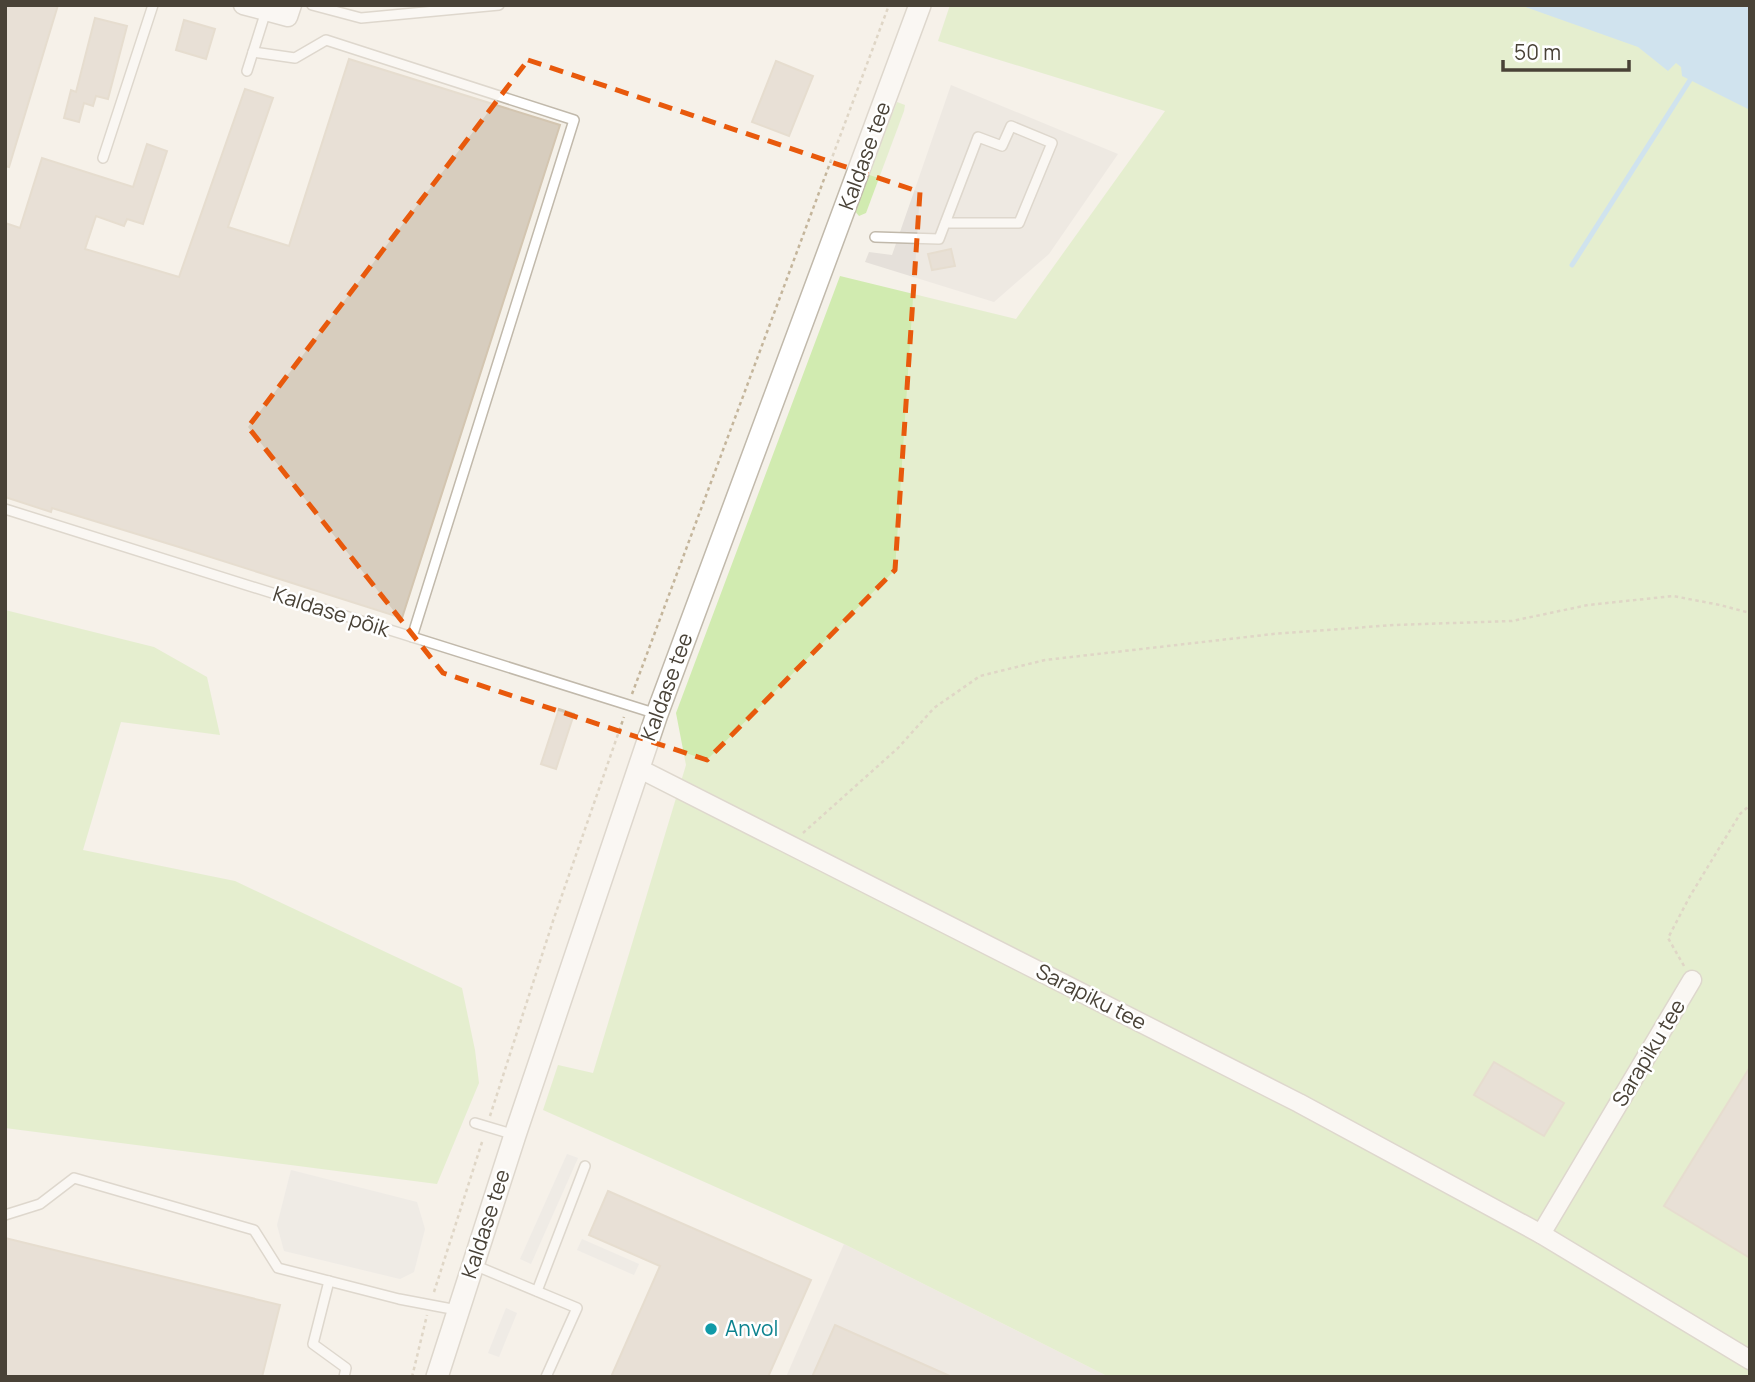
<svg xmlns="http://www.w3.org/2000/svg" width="1755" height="1382" font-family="Manrope,sans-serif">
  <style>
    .industrial { fill: #e5e0da }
    .green { fill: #d1ebb0 }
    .parking { fill: #e6e4e1 }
    .water { fill: #a3d3f4 }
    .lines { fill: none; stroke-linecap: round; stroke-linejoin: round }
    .stream { stroke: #a3d3f4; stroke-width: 5 }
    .building { fill: #d7cdbe; stroke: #d3c5b0; stroke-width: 2 }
    .service-casing { stroke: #c1b9ab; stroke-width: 12 }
    .minor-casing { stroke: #c1b9ab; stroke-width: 21 }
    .tertiary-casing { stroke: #c1b9ab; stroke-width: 24 }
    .path { stroke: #c4b59b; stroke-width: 2.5; stroke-dasharray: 3.5 3.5; stroke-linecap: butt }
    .service { stroke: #fff; stroke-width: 9 }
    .minor { stroke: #fff; stroke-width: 18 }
    .tertiary { stroke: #fff; stroke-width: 21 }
    .marked { fill: none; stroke: #e8590c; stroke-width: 5; stroke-dasharray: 14 9; stroke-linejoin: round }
    .culture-dot { fill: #0f9aa8; stroke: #fff; stroke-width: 2.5 }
    .labels { text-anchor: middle; stroke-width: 5; stroke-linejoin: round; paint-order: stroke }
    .street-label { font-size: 21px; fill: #494237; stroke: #fff }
    .culture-label { font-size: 21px; fill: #0d838f; stroke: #fff; text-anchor: start }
  </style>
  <rect width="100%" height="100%" fill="#f5f1e9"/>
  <g class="industrial">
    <path d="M951,85L1118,154L1049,254L994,302L865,262L869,252L892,255Z"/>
    <path d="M844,1244L1109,1377H786Z"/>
  </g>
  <g class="green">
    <path d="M950,5H1750V1377H1109L844,1244L543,1110L558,1065L593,1073L686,765L676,713L840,276L1016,319L1165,111L938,41Z"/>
    <path d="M897,102L905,105L904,111L866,213L859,216L854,210L856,203Z"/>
    <path d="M5,610L154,647L207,677L220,735L121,722L83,850L235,881L462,988L475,1050L479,1083L437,1184L5,1128Z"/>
  </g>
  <g class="parking">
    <path d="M567,1154L578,1158L531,1264L520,1259Z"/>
    <path d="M291,1170L417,1202L425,1229L414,1272L400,1279L284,1251L277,1225Z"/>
    <path d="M582,1239L639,1264L634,1275L577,1250Z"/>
    <path d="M506,1308L517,1313L499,1357L488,1353Z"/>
  </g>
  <path class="water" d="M1520,5L1750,7V110L1682,76L1681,67L1676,63L1668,71L1638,47Z"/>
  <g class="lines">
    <path class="stream" d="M1572,265L1690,80"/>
  </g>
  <g class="building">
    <path d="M5,5H58L9,167L5,166Z"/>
    <path d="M95,18L127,26L108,99L96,96L93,106L84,103L79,122L64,118L71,90L76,92Z"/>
    <path d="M184,20L215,29L206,59L176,50Z"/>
    <path d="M349,59L560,125L402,618L179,547L52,508L51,512L5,497V223L20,228L42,158L133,187L147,144L167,151L143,224L127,219L124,226L96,216L85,249L179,277L245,89L273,98L228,227L289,246Z"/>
    <path d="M776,61L813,76L789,136L752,122Z"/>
    <path d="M951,249L955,266L932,270L928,254Z"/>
    <path d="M559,709L574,714L556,769L541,764Z"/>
    <path d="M1494,1062L1564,1103L1544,1136L1474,1095Z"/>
    <path d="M1750,1067V1258L1664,1206Z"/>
    <path d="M608,1191L811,1280L768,1377H611L660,1266L589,1235Z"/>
    <path d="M5,1238L280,1305L262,1377H5Z"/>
    <path d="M835,1325L952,1377H812Z"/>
  </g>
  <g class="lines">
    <g class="service-casing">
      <g id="service">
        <path d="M312,5L361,18L499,5"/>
        <path d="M253,52L295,58L326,40L574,120L412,637"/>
        <path d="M247,71L266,11"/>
        <path d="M103,158L153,5"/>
        <path d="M875,237L939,239L978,137L1002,146L1011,126L1052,143L1019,223H945"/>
        <path d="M5,509L657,714"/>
        <path d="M475,1123L515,1135"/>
        <path d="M5,1215L40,1204L74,1178L254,1230L278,1268L399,1299L457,1310"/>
        <path d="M474,1265L577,1308L546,1377"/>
        <path d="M329,1281L313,1344L346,1368L344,1377"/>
        <path d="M537,1291L585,1166"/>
      </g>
    </g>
    <g class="minor-casing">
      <g id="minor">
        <path d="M243,5L288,17L292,5"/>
        <path d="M638,768L1299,1103L1541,1234L1750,1360"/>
        <path d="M1541,1234L1692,980"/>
      </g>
    </g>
    <g class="tertiary-casing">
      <path id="tertiary" d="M437,1377L515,1135L657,714L920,5"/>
    </g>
    <g class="path">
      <path d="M632,694L889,5"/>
      <path d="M803,833L898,748L934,708L980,676L1045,660L1273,634L1394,625L1512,621L1588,605L1673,596L1720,605L1750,613"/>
      <path d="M1684,966L1668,938L1690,896L1740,814L1750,805"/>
      <path d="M490,1116L553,921L624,717"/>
      <path d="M434,1292L483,1139"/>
      <path d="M412,1377L427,1315"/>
    </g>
    <use href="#service" class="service"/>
    <use href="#minor" class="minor"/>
    <use href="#tertiary" class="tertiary"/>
  </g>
  <path d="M0 0H1755V1382H0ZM528,60L920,192L895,570L707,760L443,673L248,427Z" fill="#f5f1e9" fill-opacity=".55" fill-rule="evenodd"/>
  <path class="marked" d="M528,60L920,192L895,570L707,760L443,673L248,427Z"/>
  <circle class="culture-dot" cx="711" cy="1329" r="7"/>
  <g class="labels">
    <g class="street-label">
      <text transform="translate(865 156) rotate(-70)" y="7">Kaldase tee</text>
      <text transform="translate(331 612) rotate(18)" y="7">Kaldase põik</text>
      <text transform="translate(667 687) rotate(-70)" y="7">Kaldase tee</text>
      <text transform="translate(1091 997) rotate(27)" y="7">Sarapiku tee</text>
      <text transform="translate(1649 1053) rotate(-59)" y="7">Sarapiku tee</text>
      <text transform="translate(486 1224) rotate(-72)" y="7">Kaldase tee</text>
    </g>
    <g class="culture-label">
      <text x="725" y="1336">Anvol</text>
    </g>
  </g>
  <rect width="1755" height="1382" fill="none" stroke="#494237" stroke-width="14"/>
  <path d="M1503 60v10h126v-10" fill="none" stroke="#494237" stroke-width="3.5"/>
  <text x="1514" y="60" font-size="21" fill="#494237" stroke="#ffffff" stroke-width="5" paint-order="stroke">50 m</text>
</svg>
